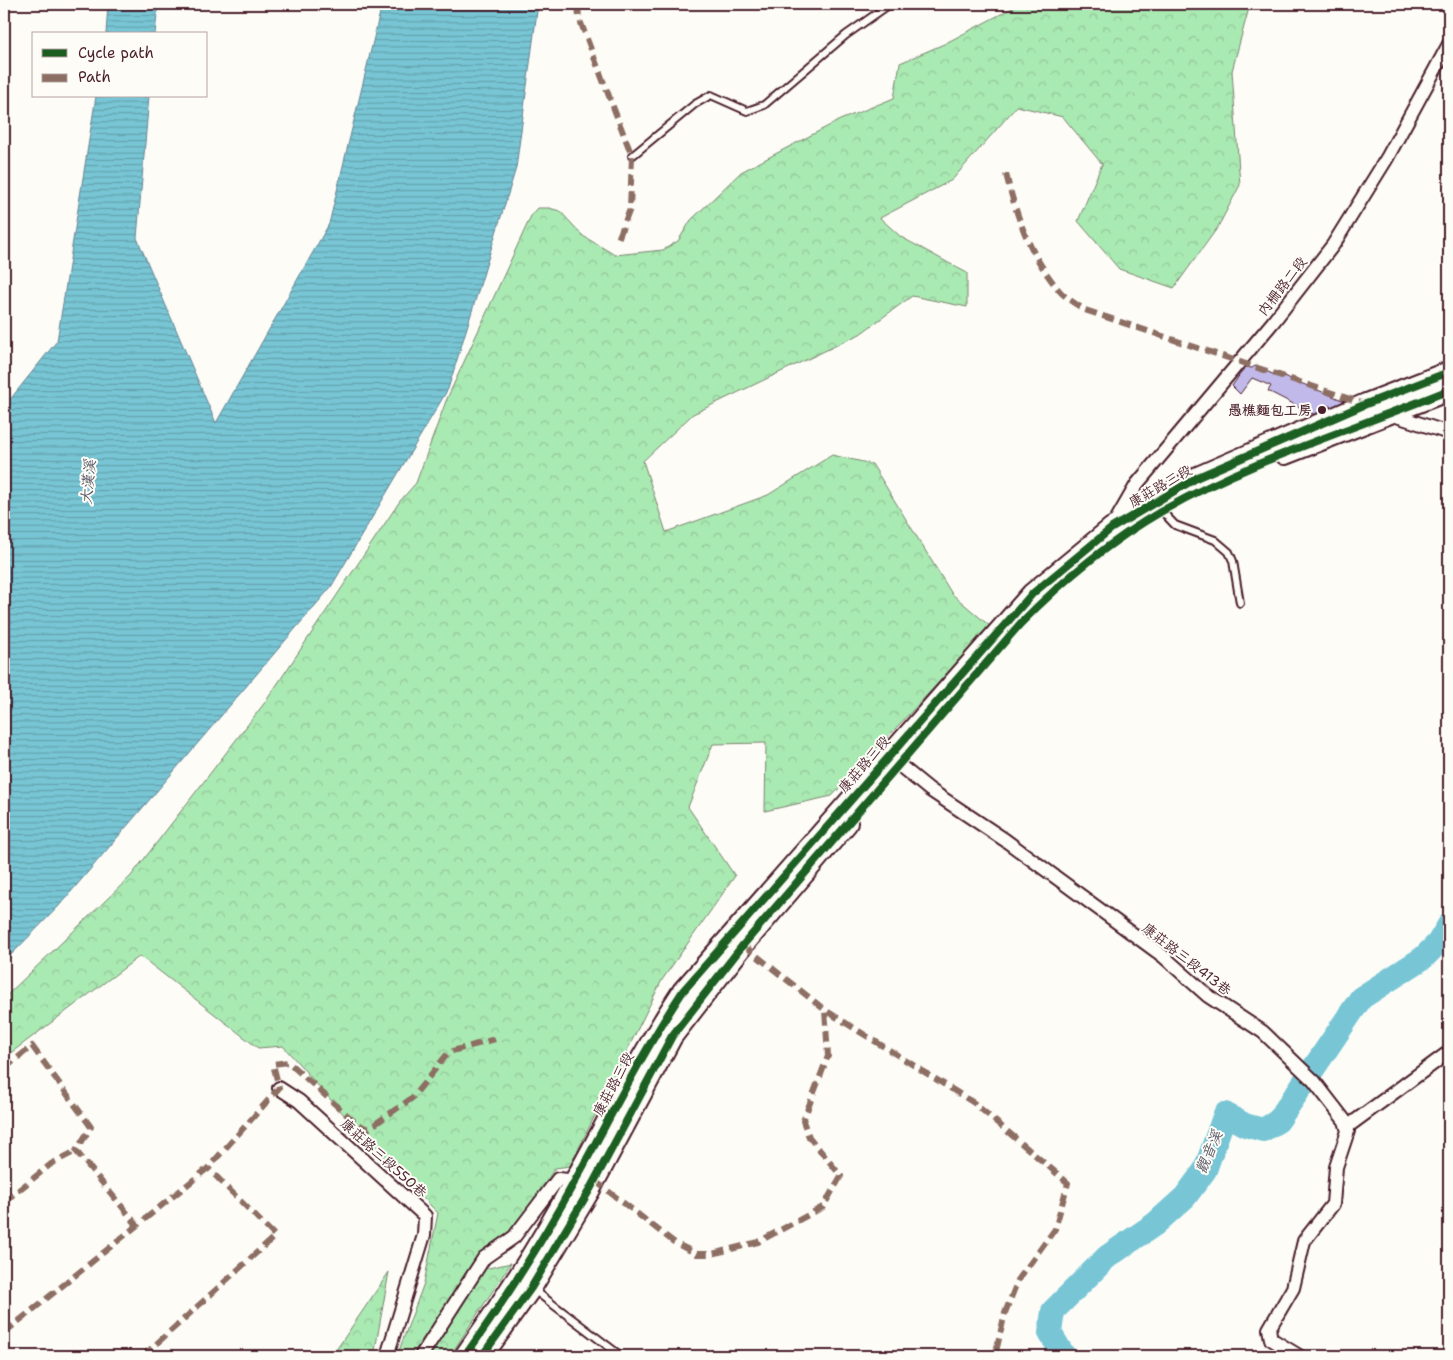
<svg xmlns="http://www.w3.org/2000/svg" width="1453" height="1360" font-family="'Shantell Sans','LXGW WenKai TC',sans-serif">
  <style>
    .forest { fill: url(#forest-crowns); stroke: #7a846e }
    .water { fill: url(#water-rules); stroke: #668391 }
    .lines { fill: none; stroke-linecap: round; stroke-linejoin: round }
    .river { stroke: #78c6d5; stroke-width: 24 }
    .building { fill: #c1b9ea; stroke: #4a1f2b }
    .service-casing { stroke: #4a1f2b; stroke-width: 10 }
    .minor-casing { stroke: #4a1f2b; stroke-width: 16 }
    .primary-casing { stroke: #4a1f2b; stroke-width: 24 }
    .service { stroke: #fdfcf7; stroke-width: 6 }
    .minor { stroke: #fdfcf7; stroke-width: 12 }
    .primary { stroke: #fdfcf7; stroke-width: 20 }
    .quiet { stroke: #8d6e63; stroke-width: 6; stroke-dasharray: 12 6; stroke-linecap: butt }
    .cycleway-casing { stroke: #fdfcf7; stroke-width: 11 }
    .cycleway { stroke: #1b5e20; stroke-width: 8 }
    .poi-dot { fill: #4a1f2b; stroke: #fdfcf7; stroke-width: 2 }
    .labels { text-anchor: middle; stroke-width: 4; stroke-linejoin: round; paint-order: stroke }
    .street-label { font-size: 14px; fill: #4a1f2b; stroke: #fdfcf7 }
    .poi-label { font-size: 14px; font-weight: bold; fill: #4a1f2b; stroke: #fdfcf7; text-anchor: end }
    .water-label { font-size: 15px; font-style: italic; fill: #5a5966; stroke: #fdfcf7 }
  </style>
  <defs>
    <pattern id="forest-crowns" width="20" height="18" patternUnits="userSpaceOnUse" patternTransform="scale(1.25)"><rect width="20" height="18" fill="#a9e9b2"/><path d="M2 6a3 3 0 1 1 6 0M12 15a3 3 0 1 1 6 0" fill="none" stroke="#93c799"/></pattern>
    <pattern id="water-rules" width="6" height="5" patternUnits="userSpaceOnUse" patternTransform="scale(1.25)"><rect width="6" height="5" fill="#78c6d5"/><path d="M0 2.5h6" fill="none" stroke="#64a0ad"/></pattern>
  </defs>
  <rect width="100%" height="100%" fill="#fdfcf7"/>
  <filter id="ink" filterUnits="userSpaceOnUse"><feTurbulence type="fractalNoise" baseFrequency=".02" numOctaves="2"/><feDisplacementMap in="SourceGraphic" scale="10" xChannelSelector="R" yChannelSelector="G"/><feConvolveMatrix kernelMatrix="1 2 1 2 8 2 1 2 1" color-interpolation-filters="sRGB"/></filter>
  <g filter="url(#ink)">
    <g class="forest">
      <path d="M1020,4H1250L1232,71L1240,185L1218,227L1174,288L1119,269L1078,221L1102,164L1063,117L1017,106L952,180L880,218L901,237L967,273V307L912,296L860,334L693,414L643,461L666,532L768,495L832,455L872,464L952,594L991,627L832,796L765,811L766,743L713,744L688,807L735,876L662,980L570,1166L555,1168L517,1226L484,1249L411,1356H397L424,1283L438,1213L378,1153L283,1046L258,1048L140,956L4,1058V998L131,876L266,701L400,501L416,483L446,401L531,216L538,208H549L560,211L583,236L615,255L663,250L678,241L691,220L741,172L840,120L894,98L900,63L944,44Z"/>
      <path d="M511,1263L450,1356H430L484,1269Z"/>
      <path d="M389,1272L374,1356H332Z"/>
    </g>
    <g class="water">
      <path d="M108,4H158L155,34H106Z"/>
      <path d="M382,4H538L516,168L448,389L331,587L58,907L4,962V407L57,341L96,96H149L137,238L216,423L329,224Z"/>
    </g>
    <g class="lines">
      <path class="river" d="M1064,1356L1050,1333L1053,1311L1107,1257L1155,1224L1185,1197L1205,1170L1225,1114L1245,1125L1263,1130L1278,1121L1361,998L1423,958L1438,943L1449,925"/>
    </g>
    <path class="building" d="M1255,366L1279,377L1281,375L1347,402L1342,411L1327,405L1321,418L1268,391L1271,386L1252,378L1240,394L1232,386L1245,367L1252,368Z"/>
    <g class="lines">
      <g class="service-casing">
        <g id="service">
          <path d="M632,156L695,104L711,95L747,111L764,105L846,35L890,4"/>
          <path d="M1156,505L1175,525L1215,540L1229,552L1233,561L1240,603"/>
          <path d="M534,1290L621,1356"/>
        </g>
      </g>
      <g class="minor-casing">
        <g id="minor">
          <path d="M1390,414L1449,433"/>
          <path d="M1114,524L1137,484L1273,322L1333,245L1387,158L1449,44"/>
          <path d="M898,764L930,790L1005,840L1163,956L1208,996L1263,1032L1314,1081L1345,1121L1348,1131L1336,1167L1333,1204L1304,1241L1293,1288L1269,1329L1271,1339L1299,1356"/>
          <path d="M279,1088L299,1101L425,1216L424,1235L387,1356"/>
          <path d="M1347,1127L1449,1052"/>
          <path d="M421,1356L484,1258L514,1237L558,1179L579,1181"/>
        </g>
      </g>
      <g class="primary-casing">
        <g id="primary">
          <path d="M1285,454L1449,390"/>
          <path d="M465,1356C505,1300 543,1240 576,1179C611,1116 643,1051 683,991L1032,594L1112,528L1198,477L1366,404L1449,372"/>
          <path d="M482,1356L531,1288L589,1191L672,1036L743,945L847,823"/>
        </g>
      </g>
      <use href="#service" class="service"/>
      <use href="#minor" class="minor"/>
      <use href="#primary" class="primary"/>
      <g class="quiet">
        <path d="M578,4L579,18L632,156L630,209L617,242"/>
        <path d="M1006,174C1017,218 1029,253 1058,289C1064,297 1076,304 1085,310L1365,404"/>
        <path d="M743,945L825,1010L974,1103L1068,1183L1055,1229L1018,1280L1005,1313L995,1356"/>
        <path d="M4,1069L32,1046L91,1127L76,1151L137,1225"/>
        <path d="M594,1180L675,1243L697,1254H712L758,1242L823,1207L841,1176L809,1137L803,1121L828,1056L825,1010"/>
        <path d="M4,1202L51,1164L76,1151"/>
        <path d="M4,1333L208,1168L279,1088L273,1064L288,1062L357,1124L368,1129L412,1098L449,1052L495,1039"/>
        <path d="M143,1356L275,1236L208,1168"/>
      </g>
      <g class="cycleway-casing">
        <g id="cycleway">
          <path d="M465,1356C505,1300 543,1240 576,1179C611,1116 643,1051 683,991L1032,594L1112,528L1198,477L1366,404L1449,372"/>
          <path d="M482,1356L531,1288L589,1191L672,1036L743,945L1020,624C1062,581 1110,541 1162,511C1253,459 1354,429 1449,390"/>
        </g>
      </g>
      <use href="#cycleway" class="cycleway"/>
    </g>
  </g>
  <circle class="poi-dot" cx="1322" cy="410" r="5"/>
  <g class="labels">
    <g class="street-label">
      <text transform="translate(1282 286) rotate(-52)" y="5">內柵路二段</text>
      <text transform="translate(1160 486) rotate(-30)" y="5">康莊路三段</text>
      <text transform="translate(864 764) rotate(-49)" y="5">康莊路三段</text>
      <text transform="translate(1187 959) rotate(38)" y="5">康莊路三段413巷</text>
      <text transform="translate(613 1084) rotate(-62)" y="5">康莊路三段</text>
      <text transform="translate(384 1158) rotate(42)" y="5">康莊路三段550巷</text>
    </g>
    <g class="poi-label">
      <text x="1312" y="415">愚樵麵包工房</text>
    </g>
    <g class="water-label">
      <text transform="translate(88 482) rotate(-85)" y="5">大漢溪</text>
      <text transform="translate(1209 1152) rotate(-67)" y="5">觀音溪</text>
    </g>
  </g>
  <rect width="1453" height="1360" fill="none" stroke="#fdfcf7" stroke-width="20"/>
  <rect x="10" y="10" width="1433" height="1340" fill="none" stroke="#4a1f2b" stroke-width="2" filter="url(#ink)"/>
  <rect x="32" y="32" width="175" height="65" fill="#fdfcf7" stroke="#b5a4a5"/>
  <rect x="42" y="49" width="25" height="8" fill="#1b5e20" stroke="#b5a4a5"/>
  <text x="78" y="58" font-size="15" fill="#4a1f2b">Cycle path</text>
  <rect x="42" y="74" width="25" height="8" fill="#8d6e63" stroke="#b5a4a5"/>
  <text x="78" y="82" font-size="15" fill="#4a1f2b">Path</text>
</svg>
